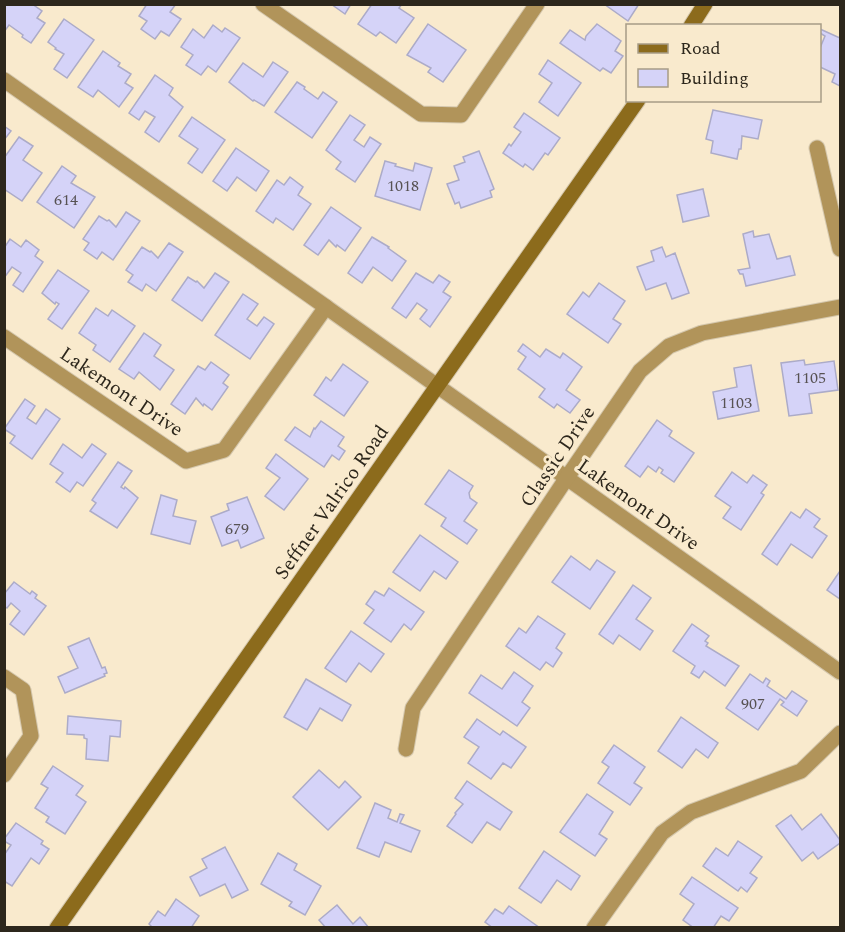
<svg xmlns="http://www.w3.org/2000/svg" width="845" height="932" font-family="Spectral,serif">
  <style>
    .building { fill: #d5d3f8; stroke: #acabc8; stroke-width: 1.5 }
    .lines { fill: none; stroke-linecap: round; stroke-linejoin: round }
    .street-casing { stroke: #d4c7ad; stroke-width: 17 }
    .secondary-casing { stroke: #d4c7ad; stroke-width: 17 }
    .street { stroke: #b1945a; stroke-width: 15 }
    .secondary { stroke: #8c6b1c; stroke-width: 15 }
    .labels { text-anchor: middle; stroke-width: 6; stroke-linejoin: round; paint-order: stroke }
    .number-label { font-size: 16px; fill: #575253 }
    .street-label { font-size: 20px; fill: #2d271c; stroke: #f9eacd }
  </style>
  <rect width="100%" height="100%" fill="#f9eacd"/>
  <g class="building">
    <path d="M4,4H32L42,11L37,18L45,23L31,43L22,37L23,35L9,25L4,32Z"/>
    <path d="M147,4H176L170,12L181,19L169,36L161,31L155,39L141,29L147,21L139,16Z"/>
    <path d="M331,4H351L345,14Z"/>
    <path d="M372,4H402L399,8L414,18L396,43L380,32L376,36L358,24Z"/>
    <path d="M604,4H639L628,21Z"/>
    <path d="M64,19L94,40L67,78L54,69L64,54L55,49L56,48L48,42Z"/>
    <path d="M428,24L466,50L443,82L428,72L431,68L407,55Z"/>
    <path d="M597,24L621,41L615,51L623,56L611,73L603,68L600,71L560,43L570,30L585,40L586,36Z"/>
    <path d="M213,25L222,32L225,28L240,38L216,72L208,66L201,75L186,65L193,55L181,47L193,29L204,38Z"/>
    <path d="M820,29L840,38V86L832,82L835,74L820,67V48L825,36L820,33Z"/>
    <path d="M103,51L120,63L118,66L131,74L125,83L133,88L119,107L98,90L93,97L78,87Z"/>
    <path d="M548,60L581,83L558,116L539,102L552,83L539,74Z"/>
    <path d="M273,62L288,72L264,106L254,100L253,101L229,82L243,63L263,77Z"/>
    <path d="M155,75L173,88L169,95L183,107L159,142L145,132L155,117L145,111L139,120L129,113Z"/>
    <path d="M297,82L305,87L304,89L318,99L323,92L337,102L312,138L275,112Z"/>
    <path d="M713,110L762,120L758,139L742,136L741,149H739L737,159L711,153L713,141L706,139Z"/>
    <path d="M524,113L560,138L548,155L545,153L533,170L525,164L523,167L503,153L509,144L511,146L521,132L514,127Z"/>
    <path d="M350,115L365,125L354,140L364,147L370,137L381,144L355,182L336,169L341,162L326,150Z"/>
    <path d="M192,117L225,140L202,173L188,163L198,149L179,136Z"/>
    <path d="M4,126L11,131L4,140Z"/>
    <path d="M19,137L33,146L23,160L42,173L22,201L4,189V158Z"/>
    <path d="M236,148L269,171L256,191L237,177L227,191L213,181Z"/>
    <path d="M479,151L494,189L490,191L492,197L461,208L459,202L455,204L447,184L459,180L454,166L465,162L463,157Z"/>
    <path d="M385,161L396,164L395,166L413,171L415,163L432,168L420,210L375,196Z"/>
    <path d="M62,166L76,176L71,183L95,197L74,228L37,202Z"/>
    <path d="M290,177L303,187L298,195L311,204L293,230L276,218L273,223L256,211L277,180L284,185Z"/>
    <path d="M703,189L709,216L683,222L677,195Z"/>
    <path d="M331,207L361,228L345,251L337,245L336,247L329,240L318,255L304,245Z"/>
    <path d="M126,212L140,221L113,260L102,252L97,259L84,250L89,243L83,239L99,216L107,221L109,220L116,227Z"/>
    <path d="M753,231L754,237L769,234L777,259L790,256L795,275L746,286L743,274H740L738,270L750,268L743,234Z"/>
    <path d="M372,237L389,247L388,248L406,261L392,281L373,267L362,283L348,273Z"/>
    <path d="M10,239L21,247L26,240L39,250L35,256L43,262L23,292L13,285L21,273L12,267L4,278V248Z"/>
    <path d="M169,243L183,252L156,291L146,284L142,291L128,282L133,275L126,270L142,247L150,252L151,251L158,258Z"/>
    <path d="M662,247L666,257L675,253L689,293L672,299L666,283L646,290L637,267L654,261L651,251Z"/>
    <path d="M58,270L89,291L62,329L48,319L59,304L56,302L55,304L42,293Z"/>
    <path d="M215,273L229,282L202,321L172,300L188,277L196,282L197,281L204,288Z"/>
    <path d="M416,273L433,283L439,275L450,282L443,292L451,297L430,327L420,319L427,310L417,303L406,318L392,308Z"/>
    <path d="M599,283L625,301L613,319L621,324L608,343L567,314L583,292L589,297Z"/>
    <path d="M243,294L258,304L247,319L257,326L264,317L274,324L250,359L215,335Z"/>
    <path d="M96,308L108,316L112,310L135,326L110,362L93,350L96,345L79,333Z"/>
    <path d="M144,333L161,345L154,356L174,370L160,390L139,372L134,379L119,369Z"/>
    <path d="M523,344L540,357L546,349L560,358L563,353L582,367L566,390L580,400L570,413L557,404L554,408L539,397L545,389L518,369L526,357L518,351Z"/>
    <path d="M804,360L805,365L834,361L838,390L809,394L812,413L789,416L781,363Z"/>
    <path d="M211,362L229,375L223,383L228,387L212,410L204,404L203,406L196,398L185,414L171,404L198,366L205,370Z"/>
    <path d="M343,364L368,382L344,416L314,395L326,377L331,381Z"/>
    <path d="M751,365L759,411L718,419L713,392L737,387L734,368Z"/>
    <path d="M25,399L35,406L27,418L36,424L46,409L60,419L32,459L10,443L15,436L4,429Z"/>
    <path d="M657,420L672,431L669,436L694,453L674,482L661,473L663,470L659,467L656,472L648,466L640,477L625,466Z"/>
    <path d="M321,421L344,437L338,446L345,451L339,460L332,455L324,467L285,440L295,427L310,437L314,428L315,429Z"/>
    <path d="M63,444L82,458L92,444L106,454L83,486L77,482L70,492L56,482L63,473L50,464Z"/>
    <path d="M276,454L308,479L284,510L265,496L280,478L266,468Z"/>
    <path d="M118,462L132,471L121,487L124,489L125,487L138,498L117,528L90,511L96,503L92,500Z"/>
    <path d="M449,470L473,486L469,493L470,498L477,503L464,521L477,530L467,544L441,526L446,518L425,504Z"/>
    <path d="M732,472L747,483L753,475L767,485L761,493L764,495L741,530L723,518L731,507L715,496Z"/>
    <path d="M161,495L177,500L173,516L196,521L190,544L151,534Z"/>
    <path d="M247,497L264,538L241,548L238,540L222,546L211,517L229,510L227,504Z"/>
    <path d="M806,509L820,519L814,527L827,536L812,558L791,544L777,565L762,554L791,512L800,518Z"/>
    <path d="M420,535L458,562L446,579L434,571L420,591L393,572Z"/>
    <path d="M571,556L590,570L597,560L615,572L590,609L552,582Z"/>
    <path d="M840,571V599L827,590Z"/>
    <path d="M14,582L30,594L32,591L37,595L35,598L46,606L24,635L10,624L20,611L11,603L7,608L4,606V594Z"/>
    <path d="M633,585L651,598L636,619L653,631L640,650L619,635L613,644L599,634Z"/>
    <path d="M389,588L424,612L411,630L404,624L391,642L364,623L374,610L366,604L375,591L384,596Z"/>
    <path d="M538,616L565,634L556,648L562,653L553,667L546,662L540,670L506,646L519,628L526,633Z"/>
    <path d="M692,624L709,636L705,641L708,643L706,646L739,666L725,686L704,671L699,678L691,673L695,666L673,651Z"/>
    <path d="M351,631L384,654L371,672L359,663L346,682L325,668Z"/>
    <path d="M89,638L102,668L105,667L107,673L104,674L105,676L65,693L58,677L78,668L68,647Z"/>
    <path d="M514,672L533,686L522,702L530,708L517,726L469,693L481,675L502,689Z"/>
    <path d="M750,674L763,683L766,678L770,681L767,686L786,699L792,691L807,701L797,716L781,705L784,702L780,699L758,730L726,708Z"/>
    <path d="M306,679L351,705L342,721L320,708L307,730L284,717Z"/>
    <path d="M68,716L121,721L120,737L110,736L108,761L86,759L87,739L84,738V735L67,734Z"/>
    <path d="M681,717L718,743L708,758L696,749L682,768L658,751Z"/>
    <path d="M477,719L500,735L503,731L526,747L511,768L503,763L491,779L468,763L479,747L464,737Z"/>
    <path d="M614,745L645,767L634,783L642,788L630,805L598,783L609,767L602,762Z"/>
    <path d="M53,766L83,786L76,795L86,802L65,834L46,822L49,817L35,808L48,788L41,784Z"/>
    <path d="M319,770L339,788L345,781L361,797L328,830L293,797Z"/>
    <path d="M467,781L512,812L500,830L487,822L472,843L447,826L456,814L455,813L463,804L455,798Z"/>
    <path d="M587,794L613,812L599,834L607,839L595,856L560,832Z"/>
    <path d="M375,803L391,810L388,818L397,822L400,814L404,815L400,823L420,831L411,852L385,842L379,857L357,848Z"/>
    <path d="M821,814L840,840V843L818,859L813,852L802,861L776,826L791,815L802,830Z"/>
    <path d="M16,823L43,841L41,844L49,849L39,864L31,858L12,886L4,881V855L11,845L4,841V839Z"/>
    <path d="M738,841L762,857L750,873L757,878L747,892L741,887L738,891L703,866L716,848L728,856Z"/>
    <path d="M225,847L248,890L232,898L225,884L200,896L190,877L207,868L202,859Z"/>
    <path d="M544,851L580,876L571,890L557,880L541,903L519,888Z"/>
    <path d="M278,853L297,864L294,870L321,886L305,915L289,906L292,902L261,884Z"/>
    <path d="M692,877L738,908L729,921L721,916L713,928H694L683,920L694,904L680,894Z"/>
    <path d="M176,899L199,916L191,928H153L149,924L158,911L165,916Z"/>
    <path d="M337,905L353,924L360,917L369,928H326L319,920Z"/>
    <path d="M509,906L540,928H493L485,922L495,909L503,914Z"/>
  </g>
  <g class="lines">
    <g class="street-casing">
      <g id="street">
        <path d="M263,4L421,114L461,115L537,4"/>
        <path d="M4,80L326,307L224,450L186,461L4,337"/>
        <path d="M817,148L840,249"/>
        <path d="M326,307L840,672"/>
        <path d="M4,677L23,690L31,736L4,775"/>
        <path d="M406,749L413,708L566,479L640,371L669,346L702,333L840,307"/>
        <path d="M594,928L662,833L691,812L801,771L840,733"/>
      </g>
    </g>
    <g class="secondary-casing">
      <g id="secondary">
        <path d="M691,26L705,4"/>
        <path d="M57,928L638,100"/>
      </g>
    </g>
    <use href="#street" class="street"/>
    <use href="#secondary" class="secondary"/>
  </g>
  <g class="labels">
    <g class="number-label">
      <text x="403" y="191">1018</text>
      <text x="66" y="205">614</text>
      <text x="810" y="383">1105</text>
      <text x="736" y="408">1103</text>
      <text x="237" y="534">679</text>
      <text x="753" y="709">907</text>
    </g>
    <g class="street-label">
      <text transform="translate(122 391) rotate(34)" y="7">Lakemont Drive</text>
      <text transform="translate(557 456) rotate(-56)" y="7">Classic Drive</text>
      <text transform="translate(331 502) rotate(-55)" y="7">Seffner Valrico Road</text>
      <text transform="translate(639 504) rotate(35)" y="7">Lakemont Drive</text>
    </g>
  </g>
  <rect width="845" height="932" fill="none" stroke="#2d271c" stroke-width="12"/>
  <rect x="626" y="24" width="195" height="78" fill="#f9eacd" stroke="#a79c86" stroke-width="1.5"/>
  <rect x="638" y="44" width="30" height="9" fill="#8c6b1c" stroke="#a79c86" stroke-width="1.5"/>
  <text x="680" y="54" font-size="18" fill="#2d271c">Road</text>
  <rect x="638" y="69" width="30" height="18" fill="#d5d3f8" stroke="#a79c86" stroke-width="1.5"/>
  <text x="680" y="84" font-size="18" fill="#2d271c">Building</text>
</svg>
